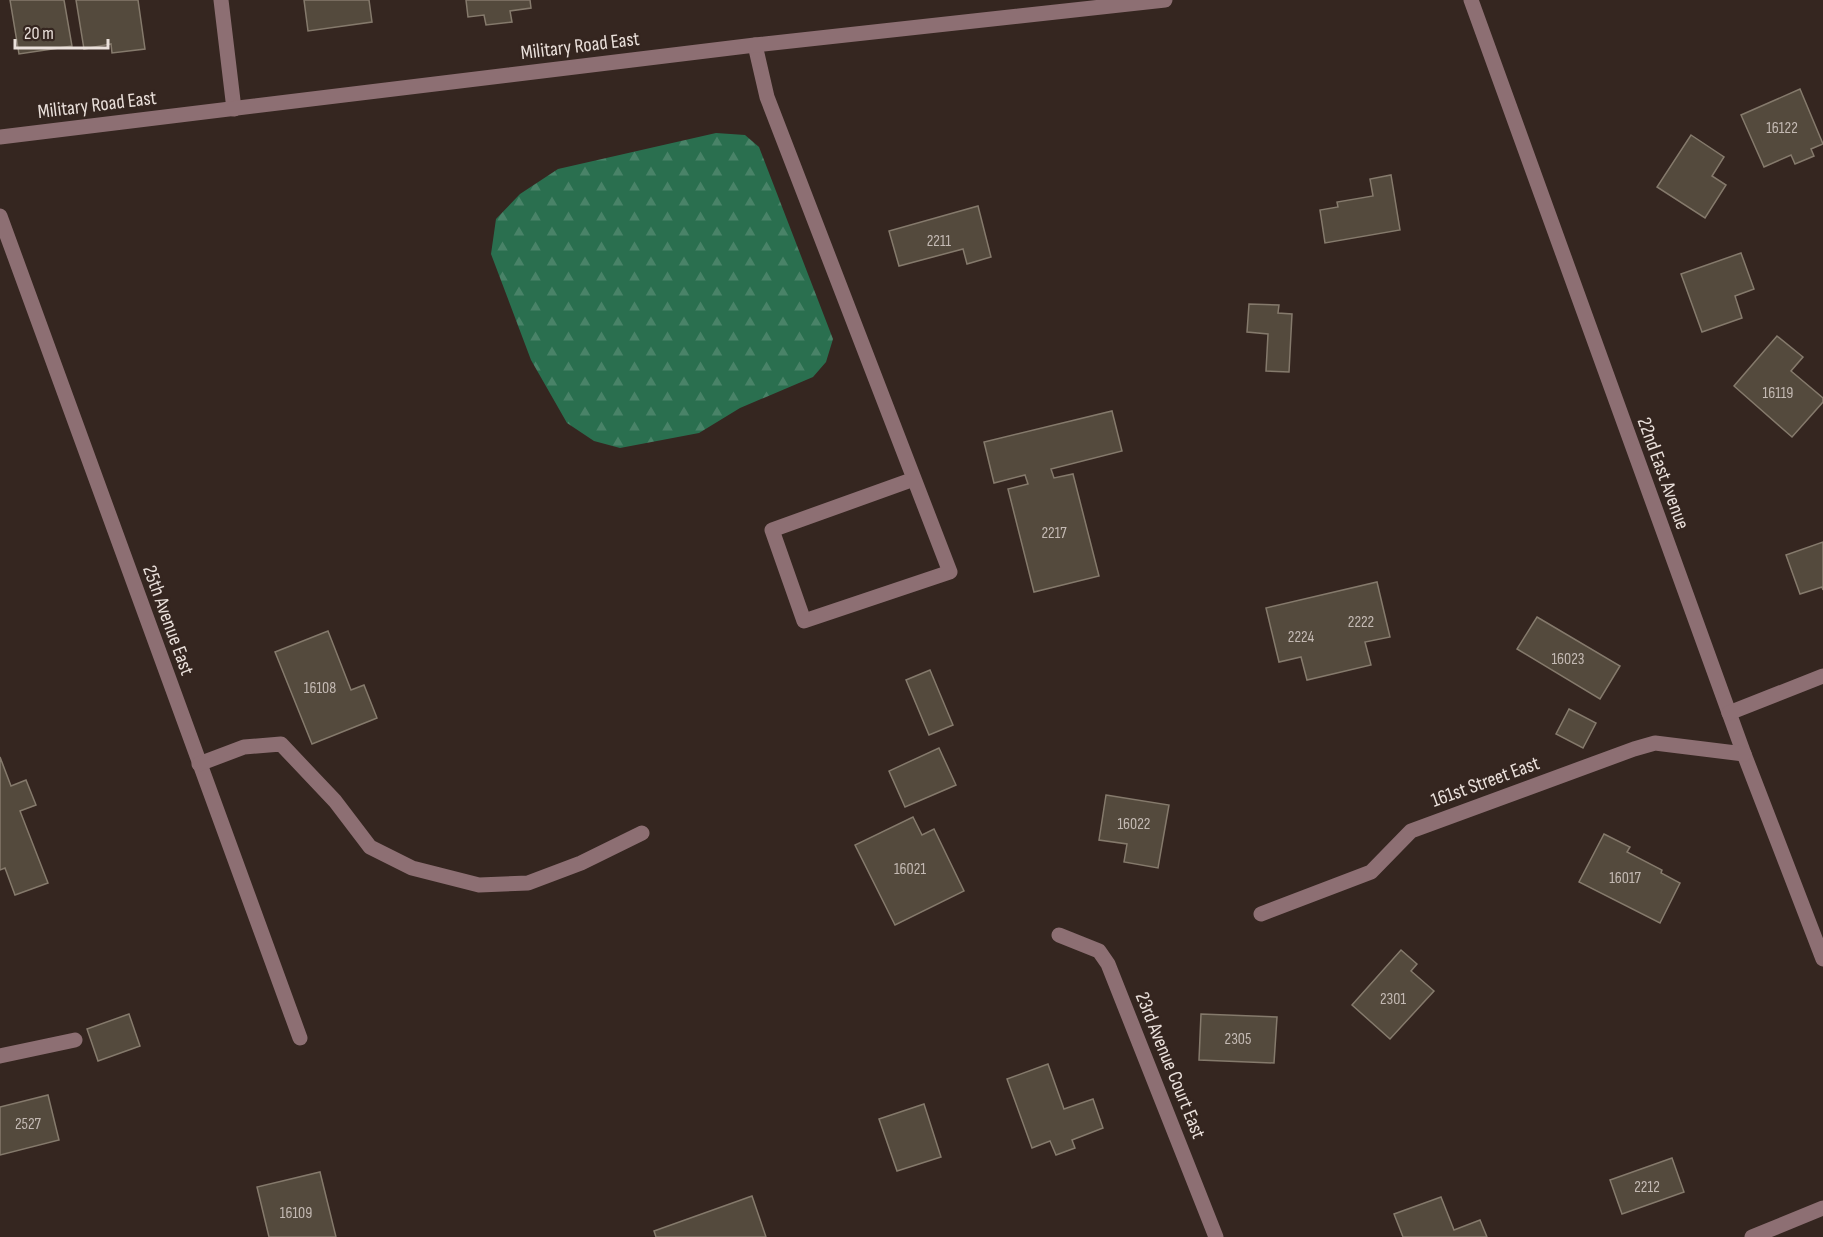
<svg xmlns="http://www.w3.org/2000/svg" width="1823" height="1237" font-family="'Sofia Sans Condensed',sans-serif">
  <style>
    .forest { fill: url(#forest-firs) }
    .building { fill: #544a3d; stroke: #857a6c; stroke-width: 1.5 }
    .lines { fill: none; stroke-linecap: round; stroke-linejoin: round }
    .minor { stroke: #8d6f73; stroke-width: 15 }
    .labels { text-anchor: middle; stroke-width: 5; stroke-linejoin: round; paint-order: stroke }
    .number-label { font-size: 16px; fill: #c4bab4 }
    .street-label { font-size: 20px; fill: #eae0db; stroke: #352620 }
  </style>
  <defs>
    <pattern id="forest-firs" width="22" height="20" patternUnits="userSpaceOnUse" patternTransform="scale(1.5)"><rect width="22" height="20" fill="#2a6f4f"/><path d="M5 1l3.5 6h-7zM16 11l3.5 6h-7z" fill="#498368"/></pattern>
  </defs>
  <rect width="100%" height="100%" fill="#352620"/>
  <path class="forest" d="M716,133L745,135L759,147L833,339L826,362L813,377L740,408L699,433L620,448L594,441L567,423L531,360L491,254L496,219L520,194L558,169Z"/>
  <g class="building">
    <path d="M10,0H64L72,46L19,54Z"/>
    <path d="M76,0H138L145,49L112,53L111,44L84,49Z"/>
    <path d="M304,0H369L372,22L308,31Z"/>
    <path d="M466,0H530L531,8L510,11L512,22L486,25L484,15L468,17Z"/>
    <path d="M1800,89L1823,144L1811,149L1814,156L1795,164L1791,155L1764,167L1741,115Z"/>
    <path d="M1691,135L1724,157L1712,176L1726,185L1705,218L1657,187Z"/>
    <path d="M1391,175L1400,230L1325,243L1320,210L1338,207L1337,202L1373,196L1370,179Z"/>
    <path d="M978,206L991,257L967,264L963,249L899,266L889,231Z"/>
    <path d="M1741,253L1754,289L1735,296L1742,318L1702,332L1681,274Z"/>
    <path d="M1249,304L1279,305L1278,313L1292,314L1289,372L1266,371L1268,334L1247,332Z"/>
    <path d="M1777,336L1803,357L1791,371L1823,398V402L1792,437L1734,386Z"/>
    <path d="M1112,411L1122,451L1051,469L1054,478L1073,474L1099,576L1034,592L1008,489L1028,484L1025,475L994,483L984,442Z"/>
    <path d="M1823,542V590L1822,587L1800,594L1786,555Z"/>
    <path d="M1377,582L1390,637L1365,642L1371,665L1307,680L1301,657L1279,662L1266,608Z"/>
    <path d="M1537,617L1620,666L1600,699L1517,649Z"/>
    <path d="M328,631L351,690L364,685L377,718L312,744L275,652Z"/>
    <path d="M930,670L953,725L929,735L906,680Z"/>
    <path d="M1569,709L1596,723L1583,748L1556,734Z"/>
    <path d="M939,748L956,785L905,807L889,771Z"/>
    <path d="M0,757L11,786L26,780L36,805L20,811L48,883L15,895L5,868L0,870Z"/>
    <path d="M1106,795L1169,805L1158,868L1124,862L1127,844L1099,840Z"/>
    <path d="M913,817L922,835L934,829L964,891L895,925L855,845Z"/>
    <path d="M1604,834L1630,847L1627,852L1662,870L1661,873L1680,883L1660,923L1579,882Z"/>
    <path d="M1401,950L1417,964L1411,971L1434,991L1390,1039L1352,1005Z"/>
    <path d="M129,1014L140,1046L98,1061L87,1029Z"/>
    <path d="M1201,1014L1277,1017L1274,1063L1199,1060Z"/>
    <path d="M1048,1064L1064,1109L1093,1099L1103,1128L1072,1140L1075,1148L1056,1155L1050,1141L1032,1148L1007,1079Z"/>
    <path d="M48,1095L59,1140L0,1155V1107Z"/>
    <path d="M924,1104L941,1157L897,1171L879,1119Z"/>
    <path d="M1672,1158L1684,1192L1622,1214L1610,1180Z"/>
    <path d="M320,1172L336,1237H269L257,1187Z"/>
    <path d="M752,1196L766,1237H656L654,1231Z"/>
    <path d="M1441,1197L1454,1230L1480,1220L1487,1237H1403L1394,1214Z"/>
  </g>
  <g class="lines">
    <g class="minor">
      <path d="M221,0L234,109"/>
      <path d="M1471,0L1744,754L1823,959"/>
      <path d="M755,45L767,97L950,572L804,621L772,530L914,479"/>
      <path d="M0,137L755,45L1165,0"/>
      <path d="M0,216L300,1038"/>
      <path d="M1729,713L1823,676"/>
      <path d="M199,764L244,747L281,744L335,801L370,847L412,868L479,885L528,883L581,863L642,833"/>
      <path d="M1261,914L1371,872L1411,831L1634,749L1655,743L1744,754"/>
      <path d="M1059,935L1099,951L1108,964L1216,1237"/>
      <path d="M0,1056L75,1040"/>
      <path d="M1752,1237L1823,1208"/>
    </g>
  </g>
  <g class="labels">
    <g class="number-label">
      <text x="1782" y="133">16122</text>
      <text x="939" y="246">2211</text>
      <text x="1778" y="398">16119</text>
      <text x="1054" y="538">2217</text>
      <text x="1361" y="627">2222</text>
      <text x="1301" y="642">2224</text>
      <text x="1568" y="664">16023</text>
      <text x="320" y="693">16108</text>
      <text x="1134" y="829">16022</text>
      <text x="910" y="874">16021</text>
      <text x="1625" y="883">16017</text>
      <text x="1393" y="1004">2301</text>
      <text x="1238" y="1044">2305</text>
      <text x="28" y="1129">2527</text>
      <text x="1647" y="1192">2212</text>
      <text x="296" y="1218">16109</text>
    </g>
    <g class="street-label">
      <text transform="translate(580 45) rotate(-7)" y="7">Military Road East</text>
      <text transform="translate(97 104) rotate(-7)" y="7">Military Road East</text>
      <text transform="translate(1664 473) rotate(70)" y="7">22nd East Avenue</text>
      <text transform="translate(169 620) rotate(70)" y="7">25th Avenue East</text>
      <text transform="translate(1485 781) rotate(-20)" y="7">161st Street East</text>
      <text transform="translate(1171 1065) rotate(68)" y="7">23rd Avenue Court East</text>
    </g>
  </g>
  <path d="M15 39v9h93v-9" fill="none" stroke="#eae0db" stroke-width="3"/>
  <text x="24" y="39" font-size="18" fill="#eae0db" stroke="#352620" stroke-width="4.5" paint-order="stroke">20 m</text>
</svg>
